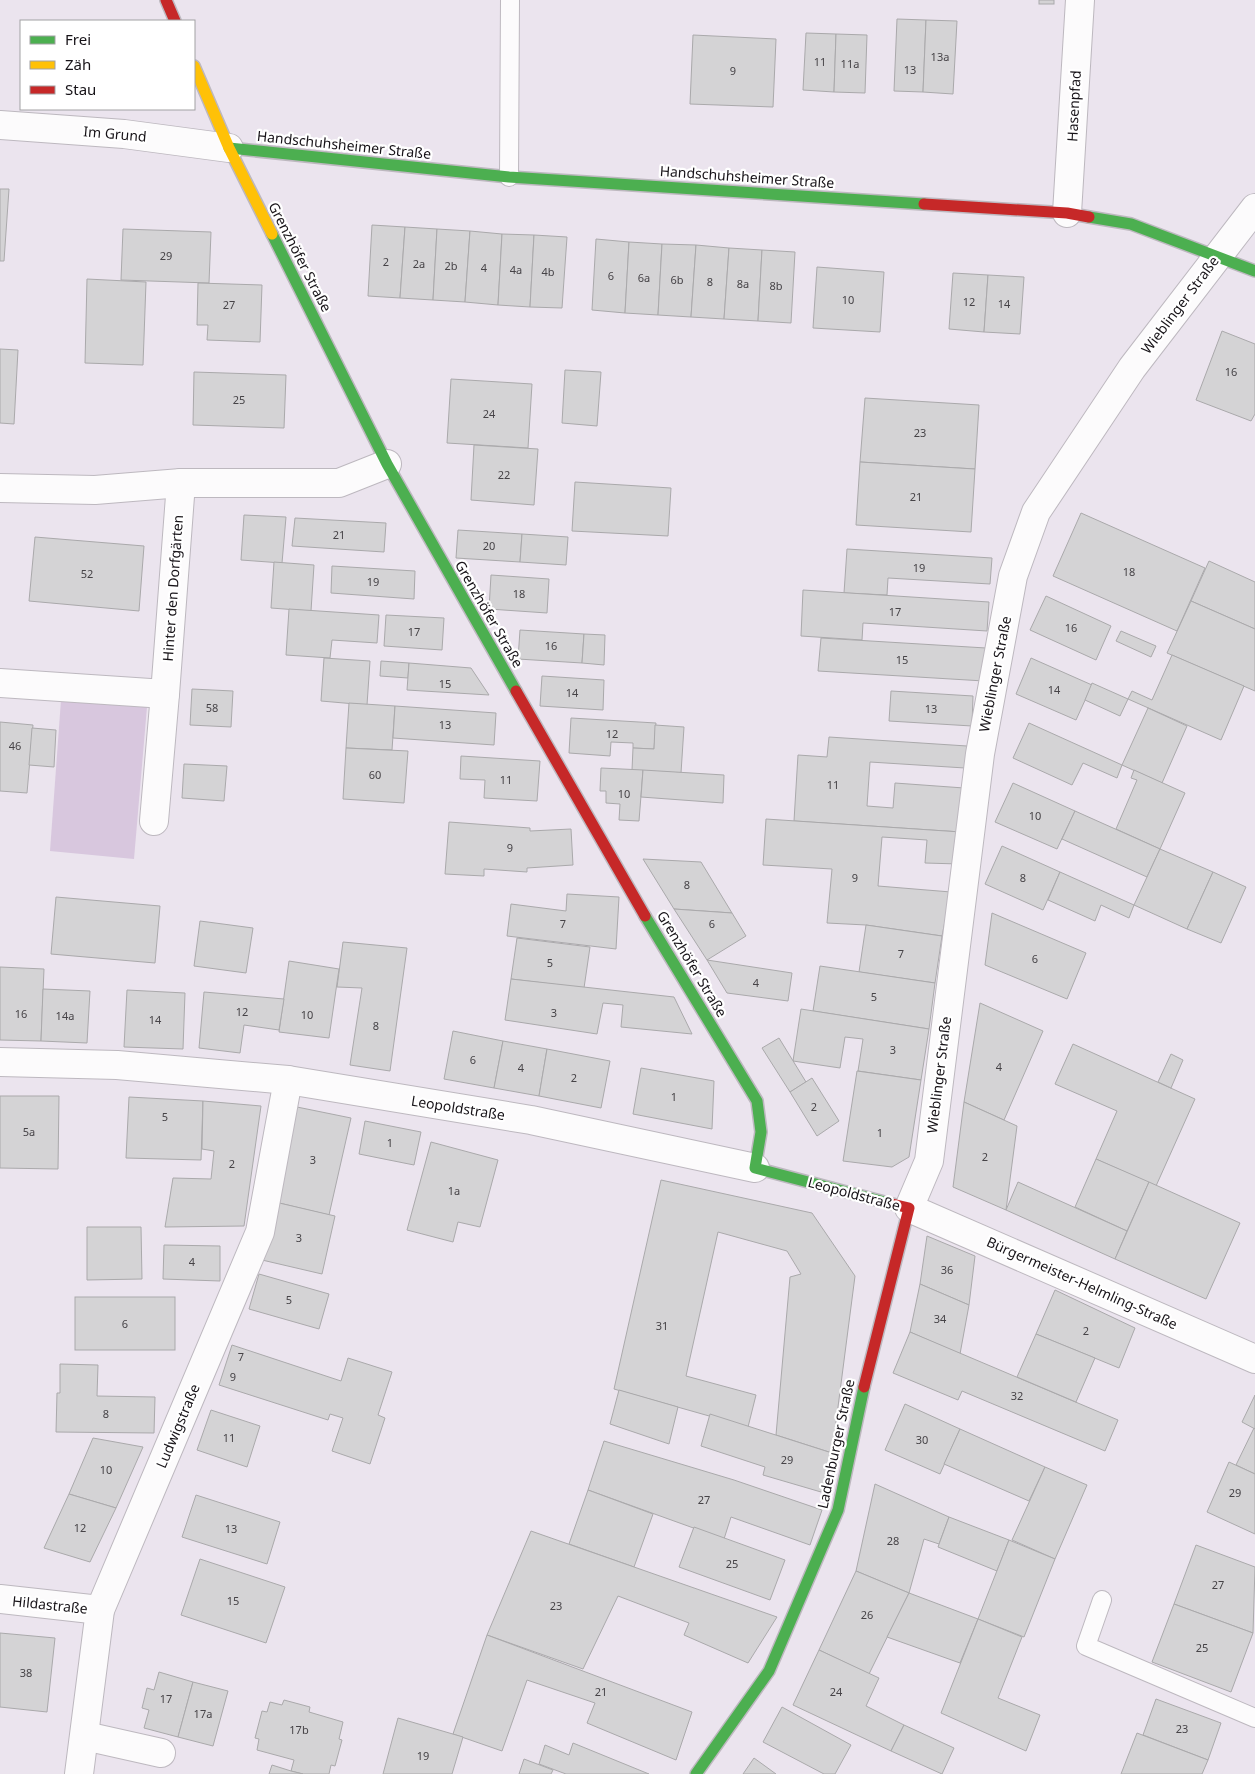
<svg xmlns="http://www.w3.org/2000/svg" width="1255" height="1774" font-family="'Noto Sans',sans-serif">
  <style>
    .green { fill: #d8c7de }
    .building { fill: #d4d3d5; stroke: #aaa9ab }
    .lines { fill: none; stroke-linecap: round; stroke-linejoin: round }
    .lane-casing { stroke: #bdb8bf; stroke-width: 20 }
    .street-casing { stroke: #bdb8bf; stroke-width: 30 }
    .fast-casing { stroke: #bdb8bf; stroke-width: 14 }
    .slow-casing { stroke: #bdb8bf; stroke-width: 14 }
    .jam-casing { stroke: #bdb8bf; stroke-width: 14 }
    .lane { stroke: #fcfbfc; stroke-width: 18 }
    .street { stroke: #fcfbfc; stroke-width: 28 }
    .fast { stroke: #4caf50; stroke-width: 11 }
    .slow { stroke: #ffc107; stroke-width: 11 }
    .jam { stroke: #c62828; stroke-width: 11 }
    .labels { text-anchor: middle; stroke-width: 4.5; stroke-linejoin: round; paint-order: stroke }
    .number-label { font-size: 11px; fill: #464347 }
    .street-label { font-size: 14px; fill: #171318; stroke: #fff }
  </style>
  <rect width="100%" height="100%" fill="#ebe4ee"/>
  <path class="green" d="M61,700L147,707L134,859L50,851Z"/>
  <g class="building">
    <rect x="1039" y="0" width="15" height="4"/>
    <path d="M897,19L926,20L923,92L894,91Z"/>
    <path d="M926,20L957,21L953,94L923,92Z"/>
    <path d="M806,33L836,34L834,92L803,90Z"/>
    <path d="M836,34L867,35L865,93L834,92Z"/>
    <path d="M693,35L776,39L773,107L690,104Z"/>
    <path d="M0,189H9L4,261H0Z"/>
    <path d="M372,225L405,227L400,298L368,296Z"/>
    <path d="M405,227L437,229L433,300L400,298Z"/>
    <path d="M123,229L211,232L209,283L121,280Z"/>
    <path d="M437,229L470,231L465,302L433,300Z"/>
    <path d="M470,231L502,234L498,305L465,302Z"/>
    <path d="M502,234L534,235L530,307L498,305Z"/>
    <path d="M534,235L567,237L562,308L530,307Z"/>
    <path d="M596,239L629,242L625,313L592,310Z"/>
    <path d="M629,242L662,244L658,315L625,313Z"/>
    <path d="M662,244L696,245L691,317L658,315Z"/>
    <path d="M696,245L729,248L724,319L691,317Z"/>
    <path d="M729,248L762,250L758,321L724,319Z"/>
    <path d="M762,250L795,252L791,323L758,321Z"/>
    <path d="M817,267L884,272L880,332L813,328Z"/>
    <path d="M953,273L988,275L984,332L949,329Z"/>
    <path d="M988,275L1024,277L1020,334L984,332Z"/>
    <path d="M87,279L146,282L143,365L85,363Z"/>
    <path d="M198,283L262,285L260,342L207,340L208,325H197Z"/>
    <path d="M1222,331L1255,344V414L1251,421L1196,400Z"/>
    <path d="M0,349L18,350L14,424L0,423Z"/>
    <path d="M565,370L601,372L597,426L562,423Z"/>
    <path d="M194,372L286,375L284,428L193,425Z"/>
    <path d="M451,379L532,384L528,448L447,443Z"/>
    <path d="M865,398L979,405L975,469L860,462Z"/>
    <path d="M474,445L538,449L534,505L471,500Z"/>
    <path d="M860,462L975,469L971,532L856,525Z"/>
    <path d="M575,482L671,488L668,536L572,531Z"/>
    <path d="M1081,513L1205,568L1177,631L1053,576Z"/>
    <path d="M244,515L286,517L282,563L241,560Z"/>
    <path d="M295,518L386,523L384,552L292,546Z"/>
    <path d="M458,530L522,534L520,562L456,558Z"/>
    <path d="M522,534L568,537L566,565L520,562Z"/>
    <path d="M35,537L144,546L139,611L29,601Z"/>
    <path d="M847,549L992,558L990,584L888,578L887,595L844,593Z"/>
    <path d="M1209,561L1255,582V629L1191,601Z"/>
    <path d="M274,562L314,565L311,611L271,608Z"/>
    <path d="M332,566L415,571L414,599L331,593Z"/>
    <path d="M491,575L549,579L547,613L489,609Z"/>
    <path d="M803,590L989,602L987,631L863,623L862,640L801,636Z"/>
    <path d="M1046,596L1111,626L1096,660L1030,630Z"/>
    <path d="M1191,601L1255,629V691L1167,653Z"/>
    <path d="M289,609L379,615L377,643L332,640L330,658L286,655Z"/>
    <path d="M386,615L444,618L442,650L384,646Z"/>
    <path d="M520,630L584,634L582,663L518,659Z"/>
    <path d="M1121,631L1156,646L1151,657L1116,641Z"/>
    <path d="M584,634L605,635L604,665L582,663Z"/>
    <path d="M821,638L986,648L984,681L818,671Z"/>
    <path d="M1172,655L1244,686L1221,740L1128,699L1132,691L1152,700Z"/>
    <path d="M324,658L370,661L367,705L321,701Z"/>
    <path d="M1031,658L1092,685L1076,720L1016,694Z"/>
    <path d="M381,661L409,663L408,678L380,676Z"/>
    <path d="M409,663L471,668L489,695L407,690Z"/>
    <path d="M542,676L604,680L603,710L540,706Z"/>
    <path d="M1092,683L1128,699L1120,716L1085,700Z"/>
    <path d="M192,689L233,691L231,727L190,725Z"/>
    <path d="M891,691L973,696L972,726L889,721Z"/>
    <path d="M349,703L395,706L392,750L346,748Z"/>
    <path d="M395,706L496,713L494,745L393,738Z"/>
    <path d="M1148,708L1187,726L1162,783L1122,765Z"/>
    <path d="M571,718L656,723L654,749L633,748V743L611,742L610,756L569,753Z"/>
    <path d="M0,722L33,725L27,793L0,791Z"/>
    <path d="M1029,723L1122,765L1117,778L1083,763L1072,785L1013,758Z"/>
    <path d="M655,725L684,727L681,773L632,770L633,748L654,749Z"/>
    <path d="M32,728L56,730L54,767L29,765Z"/>
    <path d="M829,737L967,746L965,768L870,762L867,806L893,808L895,783L964,788L961,832L794,821L798,755L827,757Z"/>
    <path d="M346,748L408,751L404,803L343,799Z"/>
    <path d="M461,756L540,761L537,801L484,798L485,780L460,779Z"/>
    <path d="M184,764L227,766L224,801L182,798Z"/>
    <path d="M601,768L643,770L639,821L619,820L620,804L606,803V791H600Z"/>
    <path d="M643,770L724,775L723,803L641,797Z"/>
    <path d="M1134,770L1185,793L1160,849L1116,829L1137,780L1131,778Z"/>
    <path d="M1013,783L1075,811L1057,849L995,822Z"/>
    <path d="M1075,811L1160,849L1147,877L1062,839Z"/>
    <path d="M766,819L961,832L959,864L925,863L927,840L882,837L878,886L951,892L942,936L866,925L827,923L832,869L763,865Z"/>
    <path d="M449,822L530,828V831L571,829L573,865L527,868V872L484,869V876L445,874Z"/>
    <path d="M1002,846L1060,872L1043,910L985,884Z"/>
    <path d="M1160,849L1213,872L1187,929L1134,905Z"/>
    <path d="M643,859L701,862L732,913L674,909Z"/>
    <path d="M1060,872L1134,905L1129,918L1101,905L1095,921L1048,900Z"/>
    <path d="M1213,872L1246,887L1221,943L1187,929Z"/>
    <path d="M567,894L619,897L616,949L507,936L511,904L566,911Z"/>
    <path d="M56,897L160,906L155,963L51,954Z"/>
    <path d="M674,909L732,913L746,936L707,960Z"/>
    <path d="M992,913L1086,953L1067,999L985,965Z"/>
    <path d="M200,921L253,928L246,973L194,966Z"/>
    <path d="M866,925L942,936L935,983L859,972Z"/>
    <path d="M517,938L590,947L584,988L511,979Z"/>
    <path d="M343,942L407,948L390,1071L350,1065L362,988L337,987Z"/>
    <path d="M707,960L792,973L788,1001L727,993Z"/>
    <path d="M289,961L339,969L329,1038L279,1032Z"/>
    <path d="M820,966L935,983L929,1029L813,1011Z"/>
    <path d="M0,967L44,969L41,1041L0,1040Z"/>
    <path d="M511,979L674,997L692,1034L621,1027L623,1005L603,1003L597,1034L505,1020Z"/>
    <path d="M43,989L90,991L87,1043L41,1041Z"/>
    <path d="M127,990L185,993L183,1049L124,1047Z"/>
    <path d="M204,992L284,999L279,1030L244,1025L240,1053L199,1048Z"/>
    <path d="M980,1003L1043,1031L1004,1120L964,1102Z"/>
    <path d="M801,1009L929,1029L921,1080L858,1071L863,1039L845,1037L840,1068L793,1061Z"/>
    <path d="M453,1031L503,1041L494,1088L444,1079Z"/>
    <path d="M779,1038L806,1082L790,1092L762,1048Z"/>
    <path d="M503,1041L547,1049L539,1096L494,1088Z"/>
    <path d="M1073,1044L1195,1099L1156,1186L1096,1159L1117,1111L1055,1084Z"/>
    <path d="M547,1049L610,1061L601,1108L539,1096Z"/>
    <path d="M1171,1054L1183,1060L1171,1088L1158,1082Z"/>
    <path d="M641,1068L714,1081L712,1129L633,1114Z"/>
    <path d="M857,1071L921,1080L909,1157L892,1167L843,1161Z"/>
    <path d="M812,1078L839,1121L817,1136L790,1092Z"/>
    <path d="M0,1096H59L58,1169L0,1168Z"/>
    <path d="M129,1097L203,1101L201,1160L126,1158Z"/>
    <path d="M203,1101L261,1106L244,1226L165,1227L173,1178L211,1179L214,1151L202,1149Z"/>
    <path d="M964,1102L1017,1126L1006,1210L953,1187Z"/>
    <path d="M297,1107L351,1118L329,1215L275,1202Z"/>
    <path d="M365,1121L421,1132L414,1165L359,1154Z"/>
    <path d="M431,1142L498,1160L480,1227L458,1222L453,1242L407,1230Z"/>
    <path d="M1096,1159L1149,1182L1127,1231L1075,1207Z"/>
    <path d="M661,1180L812,1213L855,1276L832,1453L776,1435L790,1277L801,1274L787,1251L718,1232L686,1376L756,1395L748,1427L614,1389Z"/>
    <path d="M1018,1182L1127,1231L1115,1259L1006,1210Z"/>
    <path d="M1149,1182L1240,1223L1206,1299L1115,1259Z"/>
    <path d="M275,1202L335,1216L322,1274L262,1260Z"/>
    <path d="M87,1227H141L142,1279L87,1280Z"/>
    <path d="M927,1236L975,1256L969,1305L920,1284Z"/>
    <path d="M164,1245L220,1246V1281L163,1279Z"/>
    <path d="M259,1274L329,1294L319,1329L249,1309Z"/>
    <path d="M920,1284L969,1305L960,1354L910,1332Z"/>
    <path d="M1055,1290L1135,1328L1119,1368L1036,1334Z"/>
    <rect x="75" y="1297" width="100" height="53"/>
    <path d="M910,1332L1118,1420L1105,1451L962,1391L958,1400L893,1373Z"/>
    <path d="M1036,1334L1095,1358L1076,1402L1017,1377Z"/>
    <path d="M232,1345L341,1381L348,1358L392,1372L378,1415L385,1418L370,1464L332,1451L343,1418L330,1414L328,1420L219,1385Z"/>
    <path d="M60,1364L98,1365L97,1396L155,1397L154,1433L56,1432L57,1393H60Z"/>
    <path d="M619,1390L678,1407L669,1444L610,1424Z"/>
    <path d="M1255,1395V1429L1242,1422Z"/>
    <path d="M905,1404L960,1429L940,1474L885,1450Z"/>
    <path d="M211,1410L260,1426L247,1467L197,1450Z"/>
    <path d="M710,1414L832,1453L821,1492L763,1475L765,1467L701,1446Z"/>
    <path d="M1254,1428L1255,1429V1474L1236,1465Z"/>
    <path d="M960,1429L1045,1467L1029,1501L944,1464Z"/>
    <path d="M93,1438L143,1447L116,1508L69,1494Z"/>
    <path d="M604,1441L734,1480L822,1510L810,1545L731,1517L724,1539L588,1490Z"/>
    <path d="M1229,1462L1255,1474V1534L1207,1512Z"/>
    <path d="M1045,1467L1087,1485L1055,1559L1012,1540Z"/>
    <path d="M875,1484L949,1517L939,1544L924,1539L909,1593L856,1571Z"/>
    <path d="M588,1490L653,1514L634,1567L569,1544Z"/>
    <path d="M69,1494L116,1508L90,1562L44,1548Z"/>
    <path d="M196,1495L280,1522L267,1564L182,1537Z"/>
    <path d="M949,1517L1009,1540L997,1571L938,1547Z"/>
    <path d="M694,1527L785,1560L770,1600L679,1567Z"/>
    <path d="M531,1531L634,1567L777,1617L748,1663L684,1635L689,1623L618,1596L583,1669L487,1635Z"/>
    <path d="M1009,1540L1055,1559L1024,1637L978,1619Z"/>
    <path d="M1196,1545L1255,1567L1253,1633L1174,1604Z"/>
    <path d="M200,1559L285,1587L266,1643L181,1615Z"/>
    <path d="M856,1571L909,1593L869,1674L819,1650Z"/>
    <path d="M909,1593L978,1619L960,1663L887,1637Z"/>
    <path d="M1174,1604L1253,1633L1231,1692L1152,1662Z"/>
    <path d="M978,1619L1022,1637L998,1698L1040,1715L1026,1751L941,1713Z"/>
    <path d="M0,1633L55,1638L47,1712L0,1707Z"/>
    <path d="M487,1635L692,1712L676,1760L587,1723L595,1703L527,1680L502,1751L453,1734Z"/>
    <path d="M819,1650L879,1678L866,1706L904,1725L891,1751L793,1705Z"/>
    <path d="M159,1672L193,1682L178,1737L144,1728L149,1710L142,1708L147,1688L154,1690Z"/>
    <path d="M193,1682L228,1691L213,1746L178,1737Z"/>
    <path d="M1156,1699L1221,1723L1208,1760L1143,1735Z"/>
    <path d="M284,1700L310,1707L309,1712L343,1722L339,1739L342,1740L335,1766L331,1765L329,1774H303L291,1771L294,1760L257,1750L259,1739L255,1738L262,1711L267,1712L270,1702L282,1705Z"/>
    <path d="M782,1707L851,1745L835,1774H824L763,1742Z"/>
    <path d="M398,1718L463,1737L452,1774H383Z"/>
    <path d="M904,1725L954,1748L942,1774L891,1751Z"/>
    <path d="M1137,1733L1208,1760L1202,1774H1121Z"/>
    <path d="M573,1743L649,1774H566L539,1764L545,1745L569,1755Z"/>
    <path d="M754,1758L776,1774H743Z"/>
    <path d="M524,1759L553,1770L551,1774H519Z"/>
    <path d="M272,1765L291,1771L303,1774H269Z"/>
  </g>
  <g class="lines">
    <g class="lane-casing">
      <g id="lane">
        <path d="M509,177L510,0"/>
        <path d="M1102,1600L1086,1646L1255,1718"/>
      </g>
    </g>
    <g class="street-casing">
      <g id="street">
        <path d="M0,125L124,134L229,148"/>
        <path d="M1255,208L1132,368L1036,512L1013,576L980,754L929,1161L909,1208L1255,1359"/>
        <path d="M1067,213L1080,0"/>
        <path d="M0,488L95,490L181,483H339L387,464"/>
        <path d="M0,683L165,694L181,483"/>
        <path d="M154,821L165,694"/>
        <path d="M0,1062L117,1065L288,1080L531,1120L755,1168"/>
        <path d="M0,1599L100,1610"/>
        <path d="M85,1736L161,1753"/>
        <path d="M79,1774L100,1610L260,1232L288,1080"/>
      </g>
    </g>
    <g class="fast-casing">
      <g id="fast">
        <path d="M229,148L509,177L924,204"/>
        <path d="M1089,217L1131,224L1255,271"/>
        <path d="M272,234L387,464L516,691"/>
        <path d="M645,916L757,1101L761,1132L755,1168L888,1203"/>
        <path d="M696,1774L769,1671L838,1510L864,1387"/>
      </g>
    </g>
    <g class="slow-casing">
      <path id="slow" d="M194,66L229,148L272,234"/>
    </g>
    <g class="jam-casing">
      <g id="jam">
        <path d="M166,0L175,21"/>
        <path d="M924,204L1067,213L1089,217"/>
        <path d="M516,691L645,916"/>
        <path d="M864,1387L909,1208L888,1203"/>
      </g>
    </g>
    <use href="#lane" class="lane"/>
    <use href="#street" class="street"/>
    <use href="#fast" class="fast"/>
    <use href="#slow" class="slow"/>
    <use href="#jam" class="jam"/>
  </g>
  <g class="labels">
    <g class="number-label">
      <text x="940" y="61">13a</text>
      <text x="820" y="66">11</text>
      <text x="850" y="68">11a</text>
      <text x="910" y="74">13</text>
      <text x="733" y="75">9</text>
      <text x="166" y="260">29</text>
      <text x="386" y="266">2</text>
      <text x="419" y="268">2a</text>
      <text x="451" y="270">2b</text>
      <text x="484" y="272">4</text>
      <text x="516" y="274">4a</text>
      <text x="548" y="276">4b</text>
      <text x="611" y="280">6</text>
      <text x="644" y="282">6a</text>
      <text x="677" y="284">6b</text>
      <text x="710" y="286">8</text>
      <text x="743" y="288">8a</text>
      <text x="776" y="290">8b</text>
      <text x="848" y="304">10</text>
      <text x="969" y="306">12</text>
      <text x="1004" y="308">14</text>
      <text x="229" y="309">27</text>
      <text x="1231" y="376">16</text>
      <text x="239" y="404">25</text>
      <text x="489" y="418">24</text>
      <text x="920" y="437">23</text>
      <text x="504" y="479">22</text>
      <text x="916" y="501">21</text>
      <text x="339" y="539">21</text>
      <text x="489" y="550">20</text>
      <text x="919" y="572">19</text>
      <text x="1129" y="576">18</text>
      <text x="87" y="578">52</text>
      <text x="373" y="586">19</text>
      <text x="519" y="598">18</text>
      <text x="895" y="616">17</text>
      <text x="1071" y="632">16</text>
      <text x="414" y="636">17</text>
      <text x="551" y="650">16</text>
      <text x="902" y="664">15</text>
      <text x="445" y="688">15</text>
      <text x="1054" y="694">14</text>
      <text x="572" y="697">14</text>
      <text x="212" y="712">58</text>
      <text x="931" y="713">13</text>
      <text x="445" y="729">13</text>
      <text x="612" y="738">12</text>
      <text x="15" y="750">46</text>
      <text x="375" y="779">60</text>
      <text x="506" y="784">11</text>
      <text x="833" y="789">11</text>
      <text x="624" y="798">10</text>
      <text x="1035" y="820">10</text>
      <text x="510" y="852">9</text>
      <text x="855" y="882">9</text>
      <text x="1023" y="882">8</text>
      <text x="687" y="889">8</text>
      <text x="563" y="928">7</text>
      <text x="712" y="928">6</text>
      <text x="901" y="958">7</text>
      <text x="1035" y="963">6</text>
      <text x="550" y="967">5</text>
      <text x="756" y="987">4</text>
      <text x="874" y="1001">5</text>
      <text x="242" y="1016">12</text>
      <text x="554" y="1017">3</text>
      <text x="21" y="1018">16</text>
      <text x="307" y="1019">10</text>
      <text x="65" y="1020">14a</text>
      <text x="155" y="1024">14</text>
      <text x="376" y="1030">8</text>
      <text x="893" y="1054">3</text>
      <text x="473" y="1064">6</text>
      <text x="999" y="1071">4</text>
      <text x="521" y="1072">4</text>
      <text x="574" y="1082">2</text>
      <text x="674" y="1101">1</text>
      <text x="814" y="1111">2</text>
      <text x="165" y="1121">5</text>
      <text x="29" y="1136">5a</text>
      <text x="880" y="1137">1</text>
      <text x="390" y="1147">1</text>
      <text x="985" y="1161">2</text>
      <text x="313" y="1164">3</text>
      <text x="232" y="1168">2</text>
      <text x="454" y="1195">1a</text>
      <text x="299" y="1242">3</text>
      <text x="192" y="1266">4</text>
      <text x="947" y="1274">36</text>
      <text x="289" y="1304">5</text>
      <text x="940" y="1323">34</text>
      <text x="125" y="1328">6</text>
      <text x="662" y="1330">31</text>
      <text x="1086" y="1335">2</text>
      <text x="241" y="1361">7</text>
      <text x="233" y="1381">9</text>
      <text x="1017" y="1400">32</text>
      <text x="106" y="1418">8</text>
      <text x="229" y="1442">11</text>
      <text x="922" y="1444">30</text>
      <text x="787" y="1464">29</text>
      <text x="106" y="1474">10</text>
      <text x="1235" y="1497">29</text>
      <text x="704" y="1504">27</text>
      <text x="80" y="1532">12</text>
      <text x="231" y="1533">13</text>
      <text x="893" y="1545">28</text>
      <text x="732" y="1568">25</text>
      <text x="1218" y="1589">27</text>
      <text x="233" y="1605">15</text>
      <text x="556" y="1610">23</text>
      <text x="867" y="1619">26</text>
      <text x="1202" y="1652">25</text>
      <text x="26" y="1677">38</text>
      <text x="601" y="1696">21</text>
      <text x="836" y="1696">24</text>
      <text x="166" y="1703">17</text>
      <text x="203" y="1718">17a</text>
      <text x="1182" y="1733">23</text>
      <text x="299" y="1734">17b</text>
      <text x="423" y="1760">19</text>
    </g>
    <g class="street-label">
      <text transform="translate(1074 106) rotate(-87)" y="5">Hasenpfad</text>
      <text transform="translate(115 134) rotate(5)" y="5">Im Grund</text>
      <text transform="translate(344 145) rotate(6)" y="5">Handschuhsheimer Straße</text>
      <text transform="translate(747 177) rotate(4)" y="5">Handschuhsheimer Straße</text>
      <text transform="translate(300 257) rotate(63)" y="5">Grenzhöfer Straße</text>
      <text transform="translate(1180 305) rotate(-53)" y="5">Wieblinger Straße</text>
      <text transform="translate(173 588) rotate(-86)" y="5">Hinter den Dorfgärten</text>
      <text transform="translate(489 614) rotate(60)" y="5">Grenzhöfer Straße</text>
      <text transform="translate(995 674) rotate(-79)" y="5">Wieblinger Straße</text>
      <text transform="translate(692 964) rotate(59)" y="5">Grenzhöfer Straße</text>
      <text transform="translate(939 1075) rotate(-83)" y="5">Wieblinger Straße</text>
      <text transform="translate(458 1108) rotate(9)" y="5">Leopoldstraße</text>
      <text transform="translate(854 1194) rotate(15)" y="5">Leopoldstraße</text>
      <text transform="translate(1082 1283) rotate(24)" y="5">Bürgermeister-Helmling-Straße</text>
      <text transform="translate(178 1426) rotate(-67)" y="5">Ludwigstraße</text>
      <text transform="translate(836 1444) rotate(-78)" y="5">Ladenburger Straße</text>
      <text transform="translate(50 1605) rotate(6)" y="5">Hildastraße</text>
    </g>
  </g>
  <rect x="20" y="20" width="175" height="90" fill="#ffffff" stroke="#a2a1a3"/>
  <rect x="30" y="36" width="25" height="8" fill="#4caf50" stroke="#a2a1a3"/>
  <text x="65" y="45" font-size="15" fill="#171318">Frei</text>
  <rect x="30" y="61" width="25" height="8" fill="#ffc107" stroke="#a2a1a3"/>
  <text x="65" y="70" font-size="15" fill="#171318">Zäh</text>
  <rect x="30" y="86" width="25" height="8" fill="#c62828" stroke="#a2a1a3"/>
  <text x="65" y="95" font-size="15" fill="#171318">Stau</text>
</svg>
